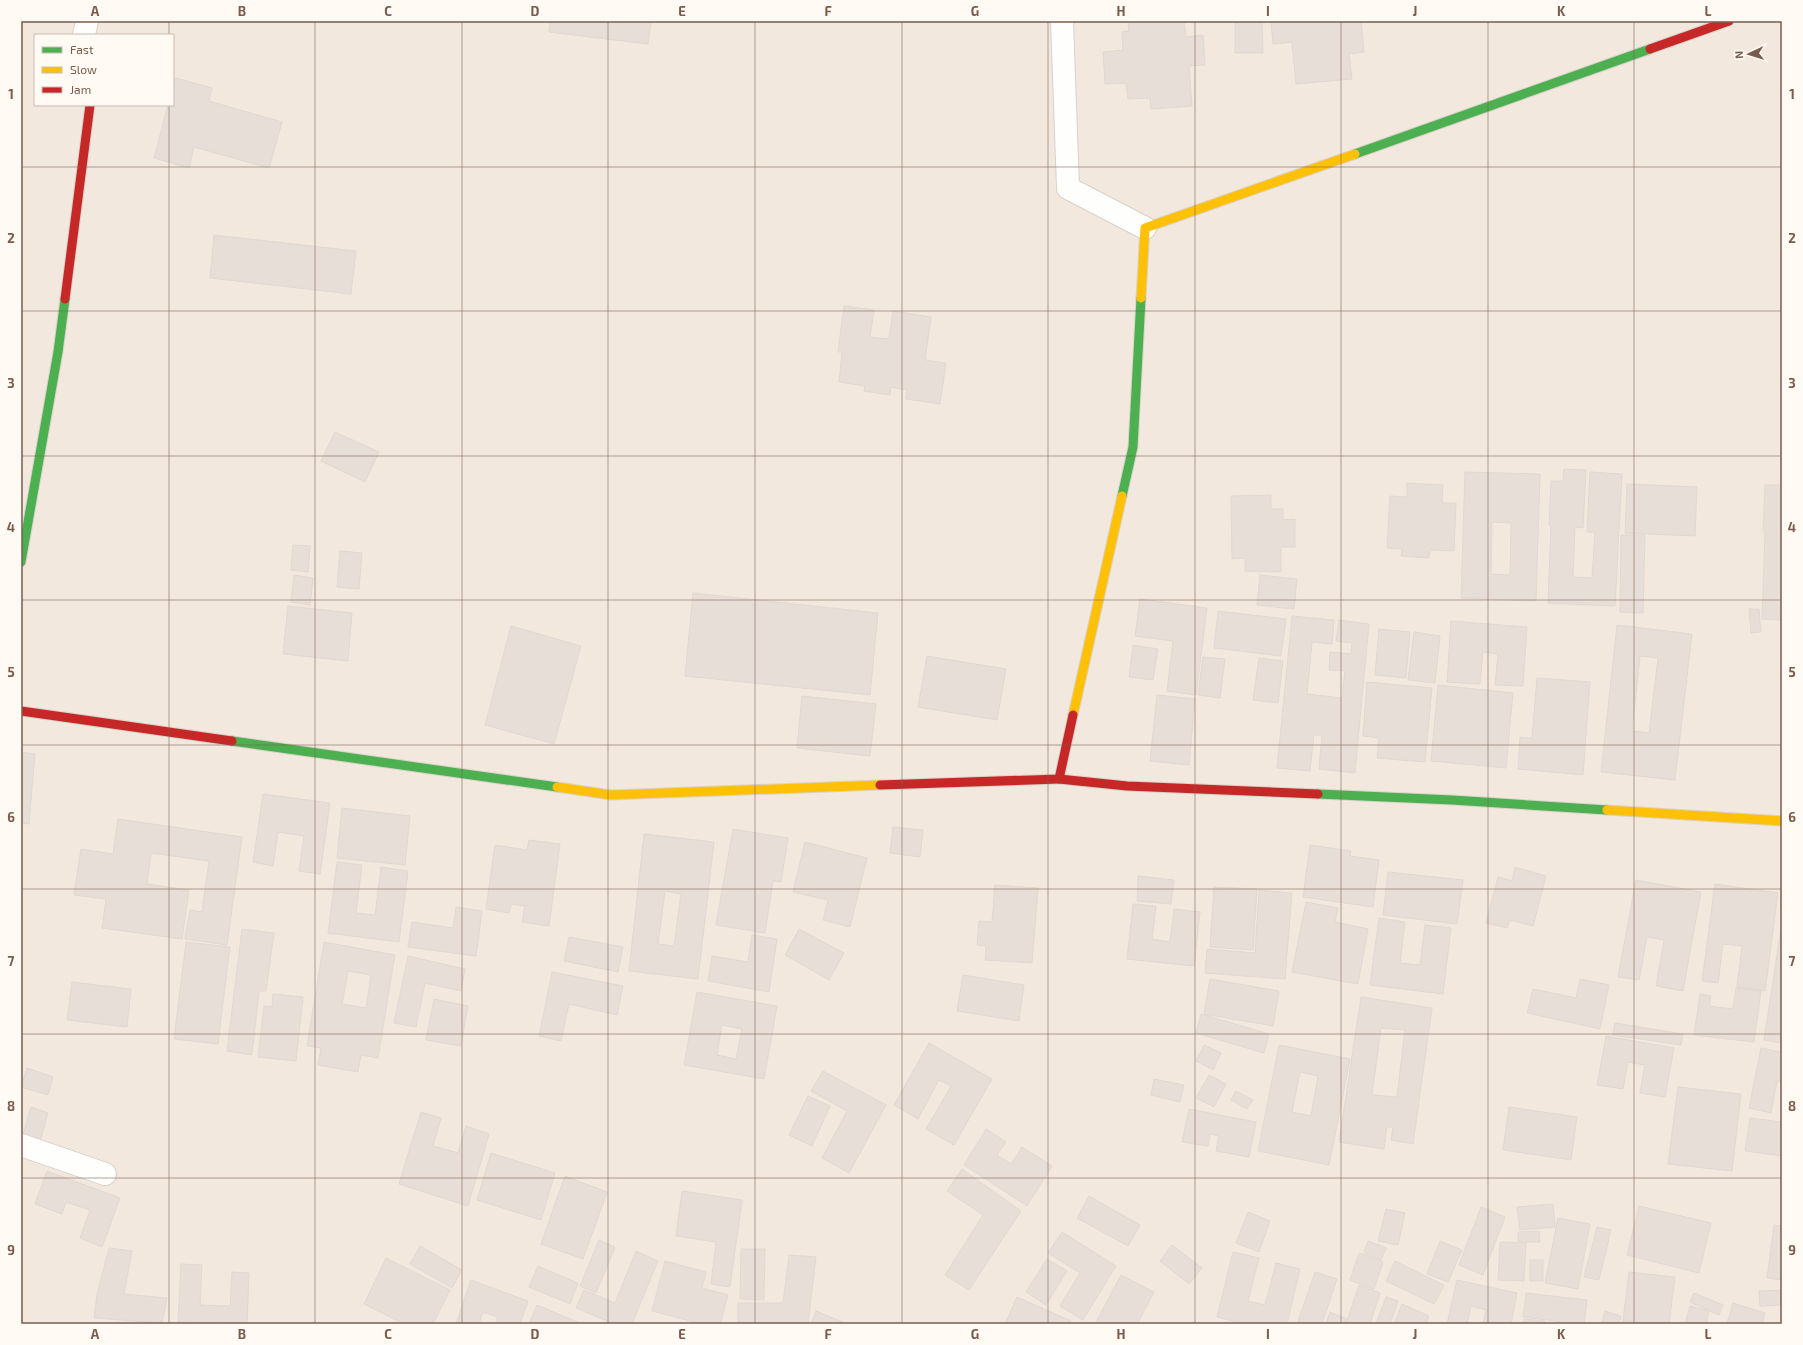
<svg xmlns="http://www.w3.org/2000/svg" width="1803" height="1345" font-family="'Exo 2',sans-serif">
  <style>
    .residential { fill: #f2e8de; fill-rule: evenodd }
    .building { fill: #e6ded7; stroke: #e2d8d2; fill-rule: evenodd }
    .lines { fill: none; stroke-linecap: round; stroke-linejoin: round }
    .street-casing { stroke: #d7d1cb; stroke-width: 24 }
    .fast-casing { stroke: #d9d2cb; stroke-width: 11 }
    .slow-casing { stroke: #d9d2cb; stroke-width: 11 }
    .jam-casing { stroke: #d9d2cb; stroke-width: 11 }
    .street { stroke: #fefefd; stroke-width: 22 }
    .fast { stroke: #4caf50; stroke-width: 9 }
    .slow { stroke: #ffc107; stroke-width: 9 }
    .jam { stroke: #c62828; stroke-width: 9 }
    .grid { fill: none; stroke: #7a5c4d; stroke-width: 1; stroke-opacity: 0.55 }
    .neatline { fill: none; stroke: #7a5c4d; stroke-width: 1.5 }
    .grid-label { font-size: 13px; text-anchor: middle; font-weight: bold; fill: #7a5c4d }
  </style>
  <rect width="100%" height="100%" fill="#f9f5f0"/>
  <path class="residential" d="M21,21H1782V1324H21ZM35,35H173V105H35Z"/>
  <g class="building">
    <path d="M550,21H651L648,44L549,32Z"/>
    <path d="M1128,21H1184L1186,37L1203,35L1205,65L1189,66L1192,106L1151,109L1150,98L1128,99L1126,83L1105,84L1103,52L1123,50L1122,32L1129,31Z"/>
    <path d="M1235,21H1262L1263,53H1235Z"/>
    <path d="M1271,21H1361L1364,52L1349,54L1352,79L1296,84L1292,42L1273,44Z"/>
    <path d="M176,78L212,88L209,101L282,122L269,168L194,147L189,168L154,158L168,105H173V88Z"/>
    <path d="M214,235L356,251L351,294L210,278Z"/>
    <path d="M844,306L874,310L870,337L889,339L893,311L931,317L925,360L946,363L940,404L906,399L907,390L891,387L890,395L864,391L865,386L839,382L842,352H838Z"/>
    <path d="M335,432L379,452L365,482L321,461Z"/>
    <path d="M1564,469L1586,470L1583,528L1575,527L1573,577L1592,578L1595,532H1587L1590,472L1622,474L1615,606L1548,603L1551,526L1549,525L1551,481H1563Z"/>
    <path d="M1465,472L1540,474L1536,601L1461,598ZM1492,522L1511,523L1510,575L1491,574Z"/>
    <path d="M1407,483L1443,485L1442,503H1456L1454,551L1430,550L1429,558L1401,556L1402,549L1387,548L1390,496L1407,497Z"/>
    <path d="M1627,484L1697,487L1695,536L1625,533Z"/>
    <path d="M1765,485H1782V620L1762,619L1765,532H1763Z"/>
    <path d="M1271,495V509H1283V520L1295,519V547H1281V572L1245,571V558L1232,559L1231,496Z"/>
    <path d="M1621,535H1645L1643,613L1620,612Z"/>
    <path d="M293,545L310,546L308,572L291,570Z"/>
    <path d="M340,551L362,553L359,589L337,587Z"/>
    <path d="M294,575L313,578L310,605L291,602Z"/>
    <path d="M1260,575L1297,579L1294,609L1257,605Z"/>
    <path d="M693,593L878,613L870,695L685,676Z"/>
    <path d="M1140,599L1207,608L1196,695L1167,691L1173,641L1135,636Z"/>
    <path d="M288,606L352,613L348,661L283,654Z"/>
    <path d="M1749,609H1759L1761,632L1751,633Z"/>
    <path d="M1218,611L1286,619L1281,656L1214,648Z"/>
    <path d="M1292,616L1334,620L1332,644L1312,642L1307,694L1342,698L1345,671L1329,670L1330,652L1351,654L1352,643L1336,641L1339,620L1369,624L1355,773L1319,769L1322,735H1314L1310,771L1277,768Z"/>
    <path d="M1451,621L1527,627L1523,686L1495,685L1498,654L1483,652L1480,684L1447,682Z"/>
    <path d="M1617,625L1692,634L1675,780L1601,772ZM1640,656L1658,658L1649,733L1632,731Z"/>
    <path d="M511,626L581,646L554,744L485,725Z"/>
    <path d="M1379,629L1410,632L1406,678L1375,675Z"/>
    <path d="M1414,632L1440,636L1435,683L1408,680Z"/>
    <path d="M1133,645L1158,649L1153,680L1129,677Z"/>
    <path d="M927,656L1006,669L997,720L918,707Z"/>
    <path d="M1203,657L1225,659L1220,698L1198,695Z"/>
    <path d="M1259,658L1283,661L1278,703L1253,700Z"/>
    <path d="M1537,678L1590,682L1583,775L1518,769L1520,737L1532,738Z"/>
    <path d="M1367,682L1432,688L1425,762L1377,758L1379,738L1363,736Z"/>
    <path d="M1438,685L1513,693L1506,768L1431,761Z"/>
    <path d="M1157,695L1195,699L1189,765L1150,761Z"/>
    <path d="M802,696L876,704L870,756L797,748Z"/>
    <path d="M21,752L35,754L29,824L21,823Z"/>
    <path d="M263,794L330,803L320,874L299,871L304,836L278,832L273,866L253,862Z"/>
    <path d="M342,808L410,816L405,865L337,858Z"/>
    <path d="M118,819L242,837L227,945L185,939L190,910L202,912L209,861L151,853L147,884L189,890L182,939L102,928L106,899L74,895L81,849L113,854Z"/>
    <path d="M893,827L923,830L920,857L890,853Z"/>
    <path d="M733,829L788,838L781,882L773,881L765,933L716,925Z"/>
    <path d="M644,834L714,842L698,979L629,971ZM665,891L681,894L674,946L658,944Z"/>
    <path d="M529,840L560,844L549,926L522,922L525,906L511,904L509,913L486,909L495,845L527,850Z"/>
    <path d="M805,842L867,858L850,927L823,920L828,900L793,892Z"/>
    <path d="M1310,845L1351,851L1350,856L1379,860L1373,907L1303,897Z"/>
    <path d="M337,862L362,865L356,913L375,915L381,867L408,871L399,942L328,933Z"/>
    <path d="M1515,867L1546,876L1533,926L1510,920L1507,928L1486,923L1498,877L1512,881Z"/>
    <path d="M1388,872L1463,880L1457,924L1383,915Z"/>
    <path d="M1138,876L1174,880L1171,904L1137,901Z"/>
    <path d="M1636,880L1701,892L1683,991L1656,986L1664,940L1647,937L1639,980L1618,977Z"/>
    <path d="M1715,884L1778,893L1765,991L1737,987L1742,946L1723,944L1718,983L1702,981Z"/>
    <path d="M995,885L1038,888L1032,963L985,960L986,946L977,945L979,921L992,922Z"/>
    <path d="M1214,887L1257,889L1253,950L1210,947Z"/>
    <path d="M1259,890L1292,893L1285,979L1205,973L1207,949L1255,953Z"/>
    <path d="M1306,902L1338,908L1335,922L1368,929L1358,984L1292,972Z"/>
    <path d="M1133,904L1156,906L1152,939L1170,942L1174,909L1200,912L1194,966L1127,959Z"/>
    <path d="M456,907L482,911L476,956L408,947L412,922L453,928Z"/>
    <path d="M1379,918L1405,922L1400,963L1420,965L1425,925L1451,928L1443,994L1370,985Z"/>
    <path d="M1782,922V1043L1764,1040Z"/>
    <path d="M242,929L274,933L266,991H259L252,1055L227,1051Z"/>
    <path d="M799,929L844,953L829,980L785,955Z"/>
    <path d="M752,935L777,939L769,992L708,981L712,956L748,962Z"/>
    <path d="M569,937L623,947L618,972L564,961Z"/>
    <path d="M186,942L230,947L218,1044L174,1039Z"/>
    <path d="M324,942L395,955L378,1058L361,1055L358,1072L318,1065L321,1048L307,1046ZM348,971L371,975L366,1008L342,1004Z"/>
    <path d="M408,956L465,969L461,991L425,983L416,1027L394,1023Z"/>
    <path d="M552,972L623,986L617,1015L569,1004L561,1041L539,1036Z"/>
    <path d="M963,975L1024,985L1019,1021L957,1011Z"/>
    <path d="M1210,979L1279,991L1273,1026L1204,1014Z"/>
    <path d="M1580,979L1609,985L1600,1029L1527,1013L1533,989L1576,998Z"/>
    <path d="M72,982L131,989L127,1027L67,1020Z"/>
    <path d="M1736,988L1761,991L1754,1042L1694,1035L1700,994L1711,996L1709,1006L1733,1009Z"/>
    <path d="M697,992L777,1006L764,1079L684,1065ZM722,1025L742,1029L736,1059L717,1055Z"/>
    <path d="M273,994L303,997L296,1061L258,1057L264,1006L272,1007Z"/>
    <path d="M1361,997L1432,1008L1413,1144L1391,1140L1393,1127H1387L1384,1149L1339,1142ZM1381,1028L1405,1030L1397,1097L1372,1095Z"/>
    <path d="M434,999L468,1006L461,1046L426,1040Z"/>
    <path d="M1201,1014L1269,1034L1264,1053L1196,1033Z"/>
    <path d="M1615,1023L1683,1034L1681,1045L1613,1035Z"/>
    <path d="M1606,1036L1674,1048L1665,1097L1640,1093L1645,1065L1628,1062L1623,1089L1597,1085Z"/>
    <path d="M929,1043L992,1079L954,1145L926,1129L951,1086L939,1080L918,1119L894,1105Z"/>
    <path d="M1204,1045L1221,1053L1213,1070L1196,1061Z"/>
    <path d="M1279,1045L1350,1059L1329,1165L1258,1151ZM1300,1072L1318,1076L1311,1116L1292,1112Z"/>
    <path d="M1761,1048L1782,1052V1082L1777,1081L1771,1113L1749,1108Z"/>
    <path d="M27,1068L53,1077L48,1095L21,1087Z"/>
    <path d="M823,1071L886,1105L849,1173L822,1158L847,1111L811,1091Z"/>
    <path d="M1209,1075L1226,1084L1214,1107L1196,1098Z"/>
    <path d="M1154,1079L1184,1085L1180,1102L1151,1095Z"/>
    <path d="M1678,1087L1741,1094L1732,1171L1668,1164Z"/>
    <path d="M1236,1091L1253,1100L1247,1109L1231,1100Z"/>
    <path d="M808,1096L830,1106L812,1146L789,1135Z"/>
    <path d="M31,1107L48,1113L40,1141L23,1135Z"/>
    <path d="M1509,1107L1577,1117L1571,1160L1503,1150Z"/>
    <path d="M1189,1109L1256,1122L1249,1157L1216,1151L1219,1136L1210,1134L1208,1146L1182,1142Z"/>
    <path d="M421,1112L441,1118L433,1146L458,1153L466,1126L489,1134L468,1206L399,1184Z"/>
    <path d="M1750,1118L1782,1122V1156L1745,1151Z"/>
    <path d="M986,1129L1006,1142L997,1155L1011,1164L1022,1147L1052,1166L1027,1206L964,1165Z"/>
    <path d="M491,1153L555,1173L541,1220L477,1200Z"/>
    <path d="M962,1169L1021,1211L969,1290L945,1275L983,1215L947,1191Z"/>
    <path d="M47,1171L120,1198L102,1247L80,1238L90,1210L66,1202L62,1214L35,1204Z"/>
    <path d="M565,1176L607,1192L583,1259L541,1244Z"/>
    <path d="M682,1191L742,1200L730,1287L711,1284L716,1242L676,1236Z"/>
    <path d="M1089,1196L1140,1225L1128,1246L1077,1218Z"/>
    <path d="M1553,1204L1555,1227L1520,1230L1517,1207Z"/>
    <path d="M1639,1206L1711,1223L1699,1273L1627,1255Z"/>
    <path d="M1481,1207L1505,1217L1483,1275L1459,1265Z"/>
    <path d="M1386,1209L1405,1213L1398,1245L1378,1241Z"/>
    <path d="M1248,1212L1270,1221L1259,1252L1236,1243Z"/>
    <path d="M1558,1218L1590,1224L1578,1289L1545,1283Z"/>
    <path d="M1774,1225L1782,1226V1280L1767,1278Z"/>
    <path d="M1597,1227L1611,1230L1599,1280L1584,1277Z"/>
    <path d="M1539,1231L1540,1242H1518V1232Z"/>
    <path d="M1062,1232L1116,1266L1083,1320L1060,1306L1080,1273L1048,1253Z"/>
    <path d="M599,1240L615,1247L596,1293L580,1286Z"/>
    <path d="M1368,1241L1386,1248L1381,1260L1364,1253Z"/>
    <path d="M1440,1241L1462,1250L1448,1282L1427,1274Z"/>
    <path d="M1500,1242L1526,1243L1524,1281L1498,1280Z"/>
    <path d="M1172,1245L1202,1268L1189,1284L1160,1261Z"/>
    <path d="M420,1246L462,1270L452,1288L410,1264Z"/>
    <path d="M109,1248L132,1251L124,1294L167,1298L162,1323L94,1318L97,1294Z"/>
    <path d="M741,1249H765L764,1300L740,1299Z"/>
    <path d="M636,1251L658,1261L632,1324H614L576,1308L584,1290L615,1303Z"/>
    <path d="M1233,1252L1259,1258L1248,1301L1265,1305L1276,1263L1300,1269L1287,1324H1243L1217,1317Z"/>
    <path d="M1359,1253L1383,1262L1374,1289L1350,1280Z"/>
    <path d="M789,1255L816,1257L808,1324H738V1303H783Z"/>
    <path d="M386,1258L450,1290L433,1324H404L364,1304Z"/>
    <path d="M1047,1259L1067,1271L1046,1305L1026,1292Z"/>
    <rect x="1530" y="1260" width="13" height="21"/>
    <path d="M665,1261L706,1272L702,1288L728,1295L720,1324H702L652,1311Z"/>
    <path d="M1395,1261L1444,1285L1434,1304L1386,1281Z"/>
    <path d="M181,1264L202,1265L200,1305L230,1306L232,1272L249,1273L247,1324L178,1322Z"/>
    <path d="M538,1266L578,1283L570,1304L529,1287Z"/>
    <path d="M1315,1272L1337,1279L1322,1324H1297Z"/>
    <path d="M1629,1272L1675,1277L1669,1324H1654L1623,1320Z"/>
    <path d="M1121,1275L1154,1292L1137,1324H1095Z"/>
    <path d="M471,1280L528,1301L520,1324H495L498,1317L483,1312L479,1324H456Z"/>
    <path d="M1457,1280L1517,1293L1511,1324H1483L1486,1310L1471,1306L1467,1324H1447Z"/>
    <path d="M1359,1285L1380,1293L1370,1324H1346Z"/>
    <path d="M1781,1290V1305L1760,1306L1759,1291Z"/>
    <path d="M1526,1293L1587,1300L1584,1324H1563V1322L1523,1317Z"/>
    <path d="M1694,1293L1723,1305L1719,1315L1690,1302Z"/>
    <path d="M1017,1297L1071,1321L1069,1324H1005Z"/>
    <path d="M1386,1297L1398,1301L1390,1324H1376Z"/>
    <path d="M1733,1303L1765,1313L1762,1324H1727Z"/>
    <path d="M1402,1304L1429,1316L1426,1324H1394Z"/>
    <path d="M537,1305L582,1324H529Z"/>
    <path d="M1690,1306L1709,1311L1706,1324H1685Z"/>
    <path d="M816,1311L847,1324H811Z"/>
    <path d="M1605,1311L1621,1316L1619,1324H1601Z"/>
    <path d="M1330,1312L1347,1319L1345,1324L1326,1323Z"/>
    <path d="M1524,1319L1545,1321V1324H1524Z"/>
    <path d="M1623,1320L1644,1324H1622Z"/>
  </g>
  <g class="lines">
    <g class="street-casing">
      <g id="street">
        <path d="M1062,21L1068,188L1145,228"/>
        <path d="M84,35L87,21"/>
        <path d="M21,1145L105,1174"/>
      </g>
    </g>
    <g class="fast-casing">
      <g id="fast">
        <path d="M1355,154L1650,49"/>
        <path d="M1122,496L1133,447L1141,298"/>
        <path d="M21,562L58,352L65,299"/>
        <path d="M232,741L557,787"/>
        <path d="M1318,794L1452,800L1607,810"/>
      </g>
    </g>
    <g class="slow-casing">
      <g id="slow">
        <path d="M1141,298L1145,228L1355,154"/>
        <path d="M1073,715L1122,496"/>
        <path d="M557,787L611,795L880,785"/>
        <path d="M1607,810L1782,821"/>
      </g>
    </g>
    <g class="jam-casing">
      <g id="jam">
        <path d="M1650,49L1729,21"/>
        <path d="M65,299L90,105"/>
        <path d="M21,711L232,741"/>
        <path d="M1059,779L1127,786L1318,794"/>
        <path d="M880,785L1059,779L1073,715"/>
      </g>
    </g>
    <use href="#street" class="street"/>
    <use href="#fast" class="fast"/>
    <use href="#slow" class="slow"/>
    <use href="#jam" class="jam"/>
  </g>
  <path class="grid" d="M169,21V35M315,21V1324M462,21V1324M608,21V1324M755,21V1324M902,21V1324M1048,21V1324M1195,21V1324M1341,21V1324M1488,21V1324M1634,21V1324M169,105V1324M21,167H1782M21,311H1782M21,456H1782M21,600H1782M21,745H1782M21,889H1782M21,1034H1782M21,1178H1782"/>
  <rect width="1803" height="1345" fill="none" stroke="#fffaf3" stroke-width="44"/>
  <rect x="34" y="34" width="140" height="72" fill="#fffaf3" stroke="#cabbb1"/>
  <rect x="42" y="47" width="20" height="6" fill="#4caf50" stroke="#cabbb1"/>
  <text x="70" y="54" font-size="12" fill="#7a5c4d">Fast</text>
  <rect x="42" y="67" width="20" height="6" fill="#ffc107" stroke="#cabbb1"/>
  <text x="70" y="74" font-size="12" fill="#7a5c4d">Slow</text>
  <rect x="42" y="87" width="20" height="6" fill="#c62828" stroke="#cabbb1"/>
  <text x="70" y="94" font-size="12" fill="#7a5c4d">Jam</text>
  <g transform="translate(1749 54) rotate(266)" stroke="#fffaf3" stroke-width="3" paint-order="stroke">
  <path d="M0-3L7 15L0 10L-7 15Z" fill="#7a5c4d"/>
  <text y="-6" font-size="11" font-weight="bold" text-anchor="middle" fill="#7a5c4d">N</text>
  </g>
  <rect x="22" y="22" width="1759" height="1301" class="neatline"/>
  <g class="grid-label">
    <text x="95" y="16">A</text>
    <text x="242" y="16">B</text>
    <text x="388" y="16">C</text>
    <text x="535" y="16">D</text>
    <text x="682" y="16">E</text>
    <text x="828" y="16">F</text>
    <text x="975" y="16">G</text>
    <text x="1121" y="16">H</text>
    <text x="1268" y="16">I</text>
    <text x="1415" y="16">J</text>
    <text x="1561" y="16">K</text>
    <text x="1708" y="16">L</text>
    <text x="11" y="99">1</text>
    <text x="1792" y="99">1</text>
    <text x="11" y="243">2</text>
    <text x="1792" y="243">2</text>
    <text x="11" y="388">3</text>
    <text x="1792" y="388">3</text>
    <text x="11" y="532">4</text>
    <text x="1792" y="532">4</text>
    <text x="11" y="677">5</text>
    <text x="1792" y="677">5</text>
    <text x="11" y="822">6</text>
    <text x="1792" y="822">6</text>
    <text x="11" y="966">7</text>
    <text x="1792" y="966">7</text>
    <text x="11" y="1111">8</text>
    <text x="1792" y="1111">8</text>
    <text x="11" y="1255">9</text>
    <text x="1792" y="1255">9</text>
    <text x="95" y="1339">A</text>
    <text x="242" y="1339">B</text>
    <text x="388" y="1339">C</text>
    <text x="535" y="1339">D</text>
    <text x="682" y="1339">E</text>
    <text x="828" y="1339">F</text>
    <text x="975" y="1339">G</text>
    <text x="1121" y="1339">H</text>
    <text x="1268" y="1339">I</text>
    <text x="1415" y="1339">J</text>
    <text x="1561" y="1339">K</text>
    <text x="1708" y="1339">L</text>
  </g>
</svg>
